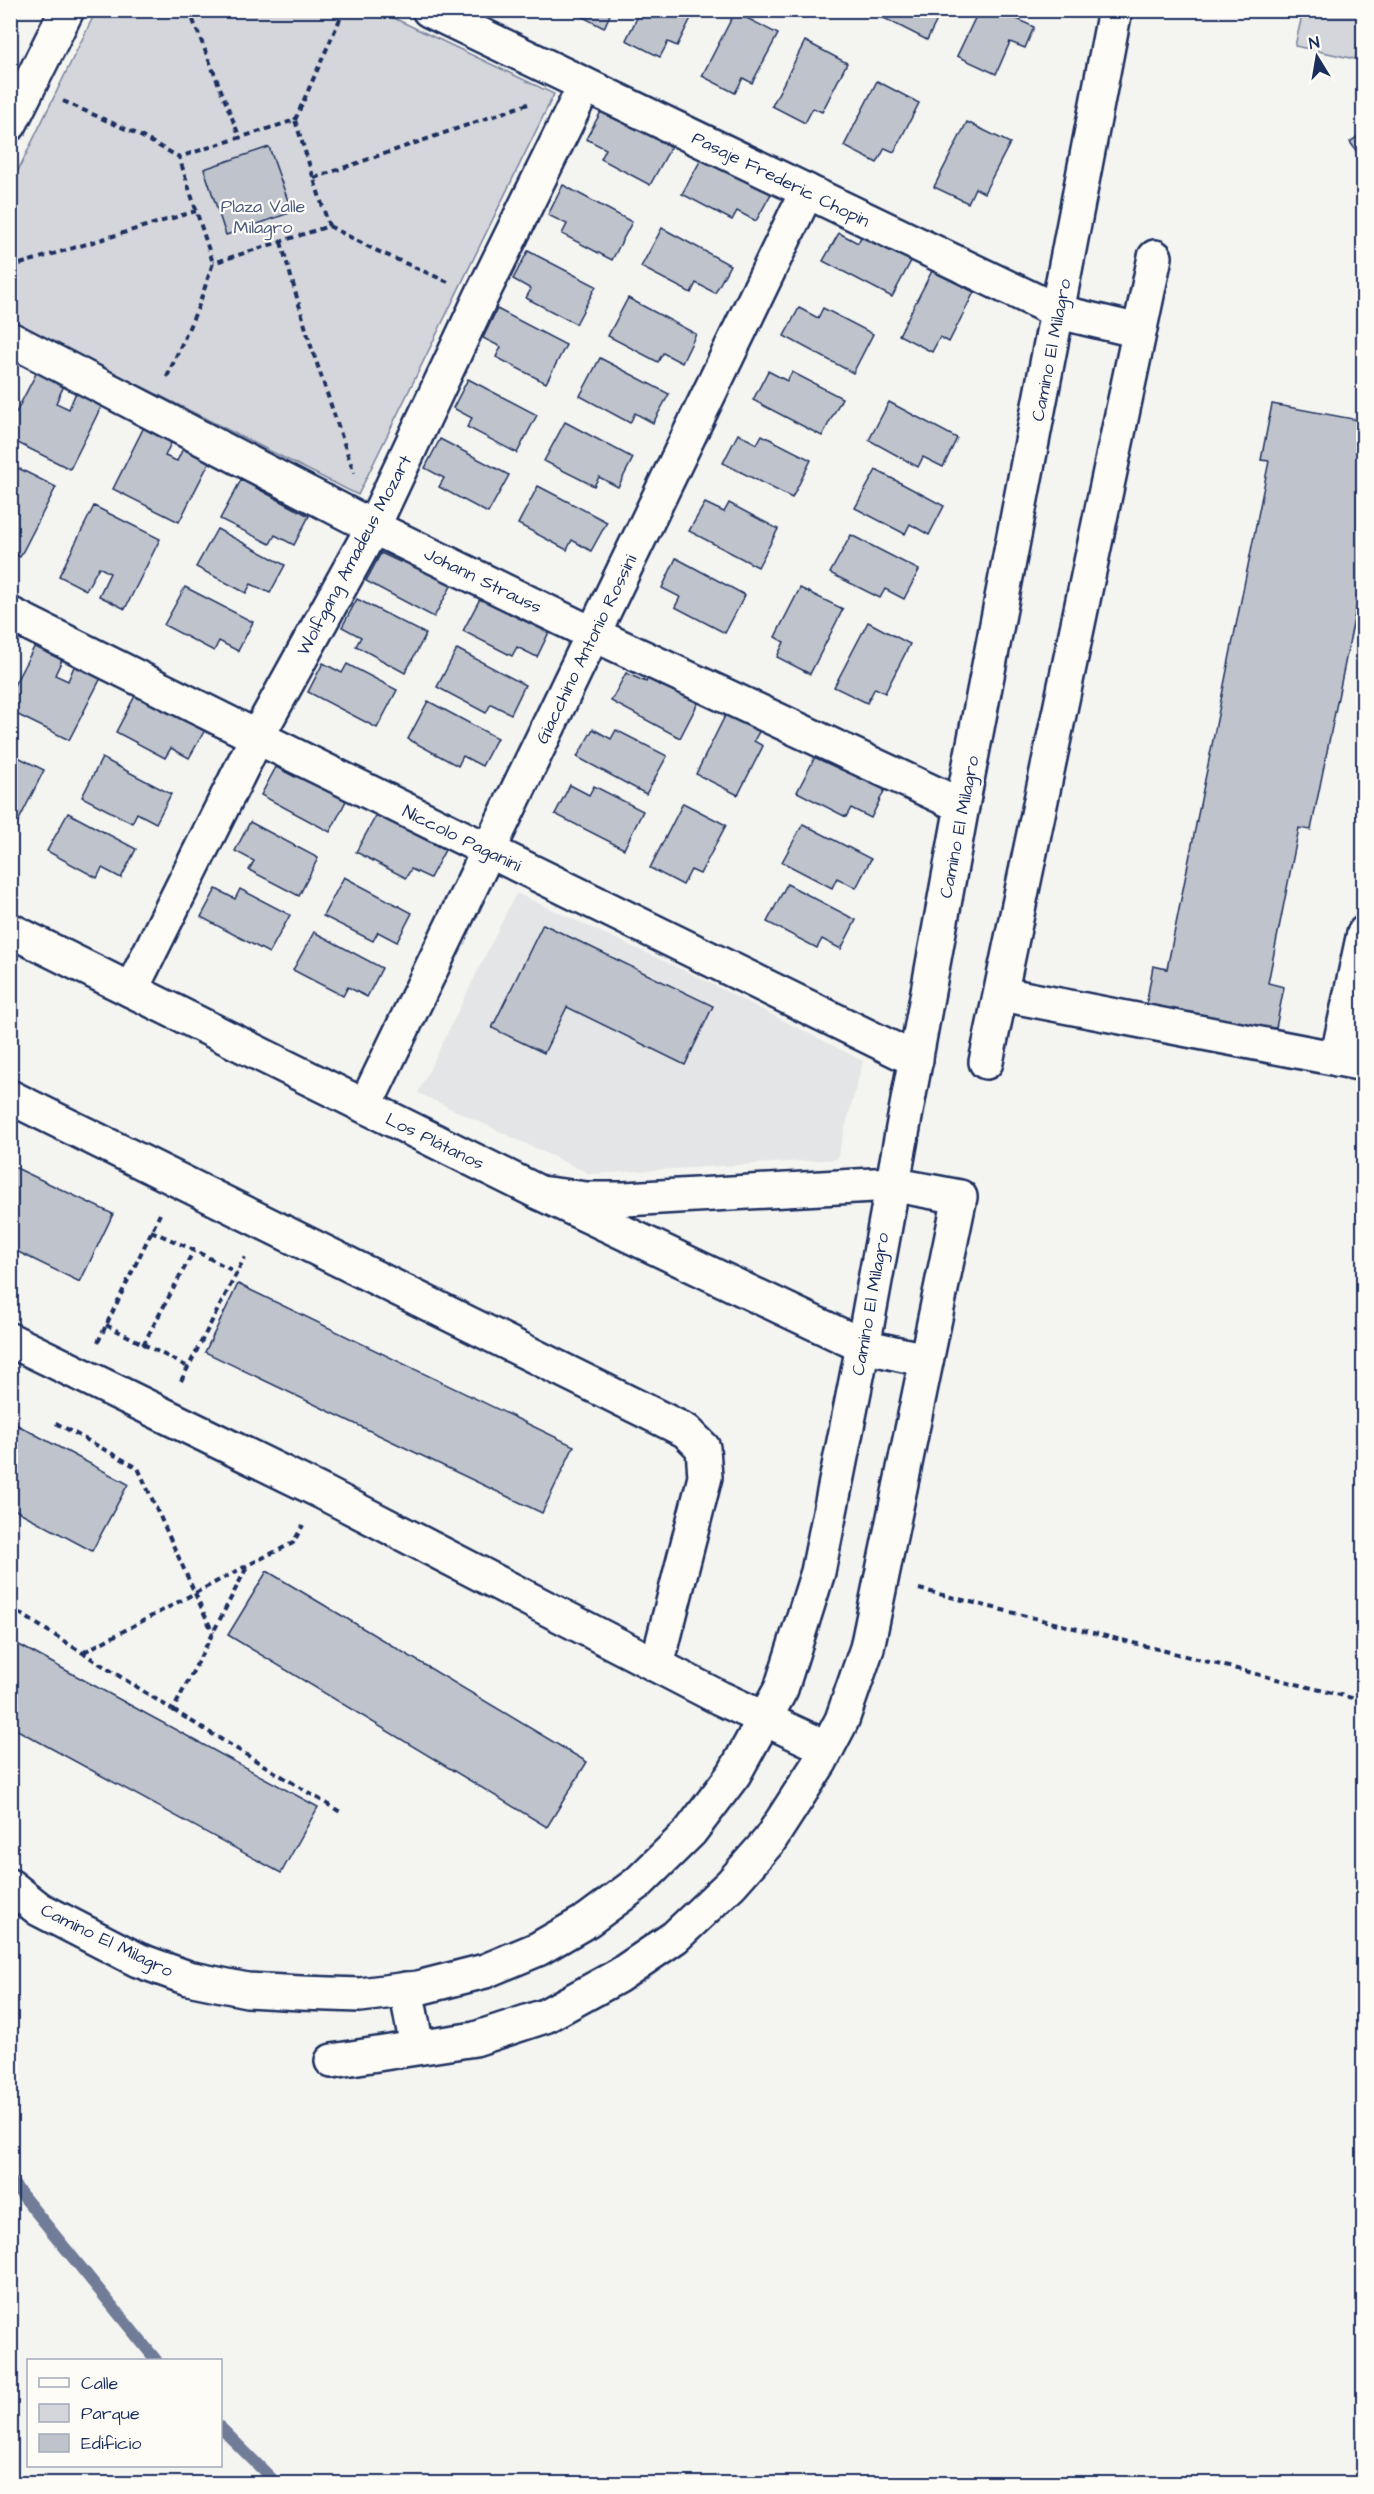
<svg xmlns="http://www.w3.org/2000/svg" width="1374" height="2494" font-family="'Architects Daughter',sans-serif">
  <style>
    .built { fill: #e4e5e6 }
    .green { fill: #d4d6db; stroke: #78829c; stroke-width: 1.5 }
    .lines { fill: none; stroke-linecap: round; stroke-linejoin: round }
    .stream { stroke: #717c98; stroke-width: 12 }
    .building { fill: #bfc3cc; stroke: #1b2f5e; stroke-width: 1.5 }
    .minor-casing { stroke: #1b2f5e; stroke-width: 38 }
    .path { stroke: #1b2f5e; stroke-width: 4; stroke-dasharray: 6 4.5; stroke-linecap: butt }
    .minor { stroke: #fdfcf7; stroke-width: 33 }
    .labels { text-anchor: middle; stroke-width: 4.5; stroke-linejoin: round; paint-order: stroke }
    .street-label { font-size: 18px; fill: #1b2f5e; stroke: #fdfcf7 }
    .park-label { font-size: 18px; fill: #49597d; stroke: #fdfcf7 }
  </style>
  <rect width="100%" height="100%" fill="#f4f4f1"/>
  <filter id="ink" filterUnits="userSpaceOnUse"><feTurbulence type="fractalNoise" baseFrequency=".0167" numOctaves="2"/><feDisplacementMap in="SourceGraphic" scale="12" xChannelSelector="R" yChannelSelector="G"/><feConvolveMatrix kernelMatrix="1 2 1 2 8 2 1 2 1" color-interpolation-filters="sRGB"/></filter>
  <g filter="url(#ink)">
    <path class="built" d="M516,893L692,974L863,1061L837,1159L590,1174L418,1093Z"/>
    <g class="green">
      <path d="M96,11H379L554,94L358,495L11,321L10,187Z"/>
      <path d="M1303,11H1363V21L1355,59L1295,46Z"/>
    </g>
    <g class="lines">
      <g class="stream">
        <path d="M10,2180L156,2360"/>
        <path d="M220,2427L274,2481L279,2484"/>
      </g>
    </g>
    <g class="building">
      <path d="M576,10H612L604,28L575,13Z"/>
      <path d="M641,10H695L677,46L668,42L660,57L626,40Z"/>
      <path d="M876,10H942L927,40L874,13Z"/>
      <path d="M979,10H998L1034,27L1025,48L1010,42L996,74L957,56Z"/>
      <path d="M735,12L778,34L752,83L743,78L735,93L702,76Z"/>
      <path d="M805,41L847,63L822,112L813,108L805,123L772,106Z"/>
      <path d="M877,81L919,103L894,152L885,148L877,163L844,146Z"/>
      <path d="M602,110L671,147L650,185L601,159L606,149L586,139Z"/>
      <path d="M967,122L1010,143L984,193L975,188L968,203L934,187Z"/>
      <path d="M1364,132V162L1350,142Z"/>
      <path d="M269,147L292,212L226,235L204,169Z"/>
      <path d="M703,156L772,192L756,221L737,211L732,220L682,194Z"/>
      <path d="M563,185L632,222L612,260L562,234L567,224L548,215Z"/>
      <path d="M662,228L730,265L715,293L696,283L691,293L641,267Z"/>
      <path d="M839,233L858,243L863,233L912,259L892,297L823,261Z"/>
      <path d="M528,251L596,286L576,324L526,298L531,289L513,279Z"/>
      <path d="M932,271L974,292L949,342L940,337L932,352L899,335Z"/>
      <path d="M628,298L696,334L682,363L663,353L658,362L608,336Z"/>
      <path d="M799,308L818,318L823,308L873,334L853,373L784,336Z"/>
      <path d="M497,309L566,345L546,383L496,357L501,347L483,338Z"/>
      <path d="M600,358L669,394L653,423L635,413L630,423L580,396Z"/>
      <path d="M40,366L67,379L56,403L69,409L79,385L105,399L70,469L10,439V424Z"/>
      <path d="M768,371L787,381L792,372L842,398L822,436L753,400Z"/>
      <path d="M468,379L537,415L517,453L467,427L472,418L453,408Z"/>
      <path d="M889,402L957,438L943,467L923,457L918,467L869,440Z"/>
      <path d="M1272,404L1364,421V570L1311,830L1299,828L1268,983L1284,987L1273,1043L1144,1017L1153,966L1167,969L1269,461L1261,460Z"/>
      <path d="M148,419L176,432L165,456L177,461L188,438L215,451L179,522L113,489Z"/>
      <path d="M565,422L633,458L618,487L599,477L594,486L544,461Z"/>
      <path d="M738,434L757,444L762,435L811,460L792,498L723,463Z"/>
      <path d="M440,439L509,475L488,513L439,487L444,478L425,468Z"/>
      <path d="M10,464L56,487L20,557L10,552Z"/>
      <path d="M876,470L944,506L929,535L910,524L905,534L855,508Z"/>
      <path d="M241,480L309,516L294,545L275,535L270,544L220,519Z"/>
      <path d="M538,486L607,522L591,551L572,540L567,550L518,524Z"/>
      <path d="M705,503L724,512L729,503L778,529L758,567L689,531Z"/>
      <path d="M94,506L160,539L125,609L99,596L110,573L99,567L86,590L59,576Z"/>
      <path d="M217,529L285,565L270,593L251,584L246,593L196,567Z"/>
      <path d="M851,535L919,570L904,599L885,589L880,598L830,573Z"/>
      <path d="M381,553L400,562L405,553L455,579L434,617L366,581Z"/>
      <path d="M676,558L745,595L725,633L675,607L680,597L662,588Z"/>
      <path d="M185,587L253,622L238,651L219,641L214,651L164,625Z"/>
      <path d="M800,588L843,609L810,674L777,657L784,642L775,637Z"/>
      <path d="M483,593L551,628L537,657L517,647L512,656L463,631Z"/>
      <path d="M357,599L426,634L405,673L356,646L361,637L342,627Z"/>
      <path d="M868,622L910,644L885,693L875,688L867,703L834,687Z"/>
      <path d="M39,638L66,651L55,675L68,681L78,657L105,670L69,740L10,711V693Z"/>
      <path d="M457,649L525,685L511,714L491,704L486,713L437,687Z"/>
      <path d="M323,663L342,673L347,664L397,690L377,728L308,692Z"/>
      <path d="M626,673L646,682L650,673L700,699L680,738L611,701Z"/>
      <path d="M136,694L205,730L189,758L171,748L165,758L116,732Z"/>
      <path d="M428,701L497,738L482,766L463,756L458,766L408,739Z"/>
      <path d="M728,710L762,726L754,741L763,746L738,795L696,774Z"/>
      <path d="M593,729L611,739L616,730L667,756L646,794L577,757Z"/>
      <path d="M10,753L44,770L10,838Z"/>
      <path d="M817,753L885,789L871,818L851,808L846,817L797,792Z"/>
      <path d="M102,758L171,794L156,823L137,813L132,823L82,797Z"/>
      <path d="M276,767L295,777L300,767L350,793L330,832L261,795Z"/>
      <path d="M570,785L589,795L594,786L643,811L624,849L555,814Z"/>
      <path d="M683,803L726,825L700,874L691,870L683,885L650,868Z"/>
      <path d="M68,813L136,849L121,878L102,868L97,878L47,851Z"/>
      <path d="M377,814L445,850L430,878L411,869L406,878L356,852Z"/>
      <path d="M250,822L318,858L299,896L249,870L254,861L235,851Z"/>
      <path d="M803,824L871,859L856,888L837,878L832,888L782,862Z"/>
      <path d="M344,877L412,913L397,942L378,932L373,941L323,916Z"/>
      <path d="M787,884L856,920L841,949L822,939L817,948L767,922Z"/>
      <path d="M216,889L235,899L240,889L290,915L269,953L201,917Z"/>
      <path d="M543,924L713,1006L685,1065L567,1007L544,1053L492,1028Z"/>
      <path d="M314,932L382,968L367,997L348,987L343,996L293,970Z"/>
      <path d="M10,1165L113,1214L80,1282L10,1248Z"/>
      <path d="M238,1284L574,1446L542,1513L205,1352Z"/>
      <path d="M10,1421L128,1484L92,1551L10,1507Z"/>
      <path d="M267,1571L587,1762L547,1827L228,1635Z"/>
      <path d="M10,1640L318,1807L281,1873L10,1726Z"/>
    </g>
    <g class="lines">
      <g class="minor-casing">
        <g id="minor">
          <path d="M429,10L1059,312L1139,331"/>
          <path d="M10,124L67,10"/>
          <path d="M10,339L373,527L593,634L962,806"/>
          <path d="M10,614L257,737L916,1060"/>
          <path d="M10,930L540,1193L863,1346L926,1360"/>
          <path d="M131,990L257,737L373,527L481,297L585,85"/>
          <path d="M1002,994L1364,1064"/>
          <path d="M1337,1059L1364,933"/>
          <path d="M986,1062L1155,257"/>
          <path d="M10,1097L686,1431L703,1448L705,1477L657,1665"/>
          <path d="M365,1106L807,191"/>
          <path d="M10,1340L322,1492L720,1698L827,1748"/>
          <path d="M10,1886L39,1909L138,1960L188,1978L247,1990L301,1993L360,1995L418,1988L485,1971L538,1949L588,1920L638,1883L690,1832L734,1774L781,1689L818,1572L863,1346L962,806L1115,10"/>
          <path d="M406,1989L417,2047"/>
          <path d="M332,2061L475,2039L545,2016L618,1976L675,1937L731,1884L769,1841L820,1762L842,1720L867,1648L960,1197L891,1184L625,1199H587L540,1193"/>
        </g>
      </g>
      <g class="path">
        <path d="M189,10L240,138"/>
        <path d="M63,101L137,134L179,157"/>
        <path d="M295,120L344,10"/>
        <path d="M314,178L531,103"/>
        <path d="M329,226L373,249L448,282"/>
        <path d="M281,242L310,343L354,473"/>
        <path d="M10,267L196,211"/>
        <path d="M167,377L199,305L213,263L179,157L295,120L329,226L213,263"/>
        <path d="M151,1231L194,1250L237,1273"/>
        <path d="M106,1325L188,1367"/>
        <path d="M98,1342L160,1214"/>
        <path d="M143,1345L194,1250"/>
        <path d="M181,1381L245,1257"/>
        <path d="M56,1423L138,1468L213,1633"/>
        <path d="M919,1589L1364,1701"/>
        <path d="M10,1607L173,1710L248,1565"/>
        <path d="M84,1652L248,1565L293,1543L303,1525"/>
        <path d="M173,1710L342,1813"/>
      </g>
      <use href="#minor" class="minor"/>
    </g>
  </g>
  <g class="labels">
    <g class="street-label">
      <text transform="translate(781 179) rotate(26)" y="6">Pasaje Frederic Chopin</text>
      <text transform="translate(1051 350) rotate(-79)" y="6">Camino El Milagro</text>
      <text transform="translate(354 555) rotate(-62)" y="6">Wolfgang Amadeus Mozart</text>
      <text transform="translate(483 580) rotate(26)" y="6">Johann Strauss</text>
      <text transform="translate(586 649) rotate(-64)" y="6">Giacchino Antonio Rossini</text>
      <text transform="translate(959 827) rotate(-79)" y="6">Camino El Milagro</text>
      <text transform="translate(462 838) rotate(26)" y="6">Niccolo Paganini</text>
      <text transform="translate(435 1141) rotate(26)" y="6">Los Plátanos</text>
      <text transform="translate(870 1304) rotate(-80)" y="6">Camino El Milagro</text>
      <text transform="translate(107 1940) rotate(26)" y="6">Camino El Milagro</text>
    </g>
    <g class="park-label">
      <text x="263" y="212">Plaza Valle<tspan x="263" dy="21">Milagro</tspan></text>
    </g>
  </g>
  <rect width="1374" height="2494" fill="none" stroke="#fdfcf7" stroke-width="36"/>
  <rect x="18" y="18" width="1338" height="2458" fill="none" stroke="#1b2f5e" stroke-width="2" filter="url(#ink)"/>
  <rect x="27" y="2359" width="195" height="108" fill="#fdfcf7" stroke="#a3aaba" stroke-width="1.5"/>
  <rect x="39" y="2378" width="30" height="9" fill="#fdfcf7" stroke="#a3aaba" stroke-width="1.5"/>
  <text x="81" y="2389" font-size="18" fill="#1b2f5e">Calle</text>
  <rect x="39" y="2404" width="30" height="18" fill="#d4d6db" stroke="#a3aaba" stroke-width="1.5"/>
  <text x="81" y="2419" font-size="18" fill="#1b2f5e">Parque</text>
  <rect x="39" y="2434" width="30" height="18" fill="#bfc3cc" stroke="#a3aaba" stroke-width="1.5"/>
  <text x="81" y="2449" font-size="18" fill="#1b2f5e">Edificio</text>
  <g transform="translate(1317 57) rotate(349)" stroke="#fdfcf7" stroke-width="4.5" paint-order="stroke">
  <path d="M0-4.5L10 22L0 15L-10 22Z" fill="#1b2f5e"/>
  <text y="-9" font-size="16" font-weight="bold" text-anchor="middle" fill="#1b2f5e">N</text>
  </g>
</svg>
